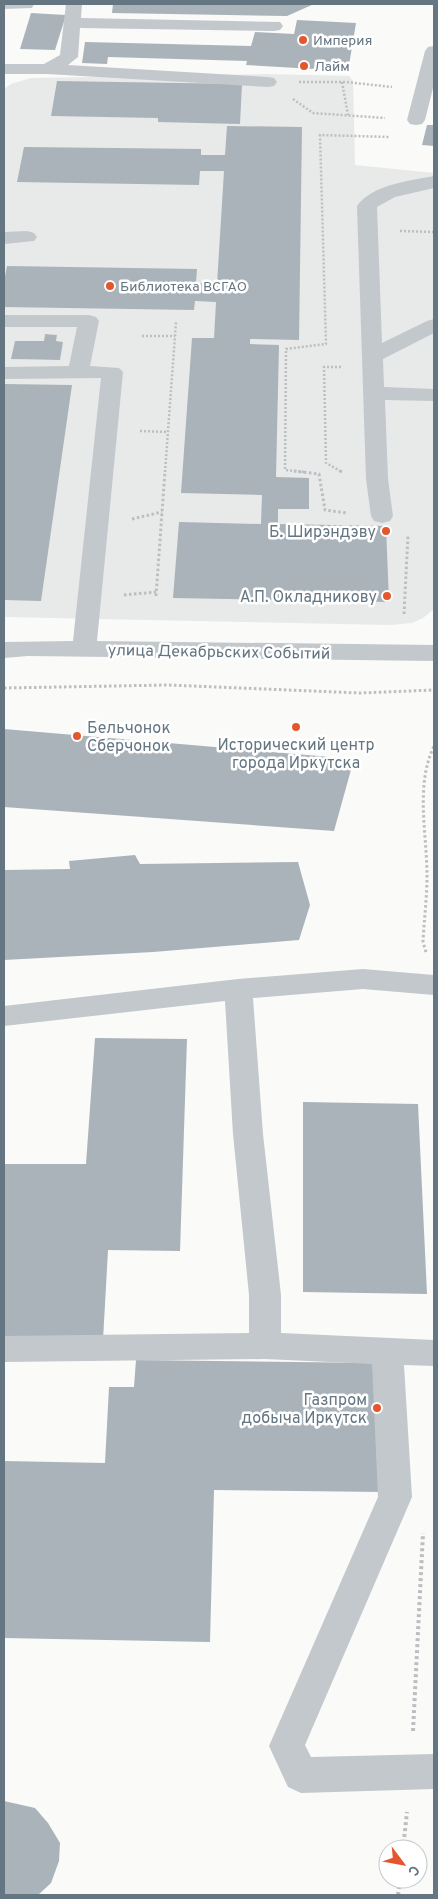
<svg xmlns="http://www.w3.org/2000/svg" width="438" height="1899" font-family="Overpass,sans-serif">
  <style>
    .built { fill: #e8e9e9; fill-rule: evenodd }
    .building { fill: #aab3b9 }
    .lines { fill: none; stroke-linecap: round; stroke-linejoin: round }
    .path-far2 { stroke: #bbbfc2; stroke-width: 2.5; stroke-dasharray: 2 2; stroke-linecap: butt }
    .path-far1 { stroke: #bbbfc2; stroke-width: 3; stroke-dasharray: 2.5 2.5; stroke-linecap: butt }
    .path { stroke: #bbbfc2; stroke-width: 4; stroke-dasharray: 3 3; stroke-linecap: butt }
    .minor { fill: #c3c8cc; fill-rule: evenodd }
    .poi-dot { fill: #e4572e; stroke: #fff; stroke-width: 2 }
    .labels { text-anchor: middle; stroke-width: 5; stroke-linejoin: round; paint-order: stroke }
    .far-poi-label { font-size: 14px; fill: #657683; stroke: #fff; text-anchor: start }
    .poi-label { font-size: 16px; fill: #657683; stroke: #fff; text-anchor: end }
    .street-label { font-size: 16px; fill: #657683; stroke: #fff }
  </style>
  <rect width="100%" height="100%" fill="#fafaf8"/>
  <path class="built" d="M266,74L349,76L353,81L355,165L434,173V609L423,618L412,623L391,625L4,617V89L11,84L31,78ZM45,334L57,335L56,341L63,342L60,360L12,359L15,341H44Z"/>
  <g class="building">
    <path d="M113,4H314L287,16L112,13Z"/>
    <path d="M31,13L66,15L55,50L20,49Z"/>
    <path d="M297,20L356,23L348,71L246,65L247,61L108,57L107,64L82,63L85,42L251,46L255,32L294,34Z"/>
    <path d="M57,81L242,84L240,124L158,122V118L51,116Z"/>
    <path d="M427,125H434V146L422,145Z"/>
    <path d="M227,126L302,127L299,340L250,339V344L279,345L276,477L309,478V509H278V524L386,526L389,602L173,598L179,522L261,524L262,495L181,493L192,338H214L216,302L195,301L194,310L4,307V282L7,266L197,269L196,283L217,284L224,171H200L199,185L17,182L24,147L201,149V155H225Z"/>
    <path d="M45,334L57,335L56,341L63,342L60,360L11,359L15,341H44Z"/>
    <path d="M4,384L72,385L41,601L4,600Z"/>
    <path d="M4,729L354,759L334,831L4,807Z"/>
    <path d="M135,855L140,864L298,862L310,905L299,940L153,952L4,960V870L70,869L69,861Z"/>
    <path d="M95,1038L187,1039L180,1251L108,1250L103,1340L4,1339V1164H86Z"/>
    <path d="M303,1102L418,1104L427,1294L303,1292Z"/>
    <path d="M136,1360L378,1363L383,1492L214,1490L210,1642L4,1638V1461L105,1463L109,1387H134Z"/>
    <path d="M4,1801L35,1808L48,1823L60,1843L59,1861L51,1883L38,1895H4Z"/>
  </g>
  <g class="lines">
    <g class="path-far2">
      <path d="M299,82H346L392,87"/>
      <path d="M342,82L348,115"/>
      <path d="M293,99L313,113L385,118"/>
      <path d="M400,231L434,232"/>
      <path d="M142,336H175"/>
      <path d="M341,367H324L326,463L342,472"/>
      <path d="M140,431L168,432"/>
      <path d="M165,472L176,322"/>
      <path d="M304,472L285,470L286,349L326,344L320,135L390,137"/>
    </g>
    <g class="path-far1">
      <path d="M294,471L319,474L325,510L347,513"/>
      <path d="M340,471L342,472"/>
      <path d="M132,519L162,512"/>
      <path d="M124,595L156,592"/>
      <path d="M156,596L165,471"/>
      <path d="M404,614L408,535"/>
      <path d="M4,688L168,685L360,693L434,690"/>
      <path d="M426,952L423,942C424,920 427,898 427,876C427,833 415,786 434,746"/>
    </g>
    <g class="path">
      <path d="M413,1731L423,1533"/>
      <path d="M403,1849L407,1812"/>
      <path d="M398,1895L400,1879"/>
    </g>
    <g class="minor">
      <path d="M4,4H34L32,8L4,9Z"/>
      <path d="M66,4H82L81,18L280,22L283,26L280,30L274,31L80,28L78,57L68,65L268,77L274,78L277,82L274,86L268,87L47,74H4V64H44L60,55Z"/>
      <path d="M434,46V84L425,120L422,124L416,125L410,124L407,120L425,51L428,47Z"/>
      <path d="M434,176V188L395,197L377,207L382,343L427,321L434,319V333L383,359L384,387L434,389V401L385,400L388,479L393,516L390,521L382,523L374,521L371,516L366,479L357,206C373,184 409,181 434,176Z"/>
      <path d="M27,231L34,233L37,237L34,241L4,244V232Z"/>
      <path d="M4,315H89L96,317L99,321L90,366L119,368L123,372L97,641L434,645V661L28,656L4,658V642L73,641L101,378L4,379V367L69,366L77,327H4Z"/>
      <path d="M363,969L434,975V995L363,989L253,998L263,1134L281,1295V1333L434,1340V1366L404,1365L412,1497L305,1745L311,1757L434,1754V1789L301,1793L288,1787L269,1746L378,1497L372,1364L265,1359L4,1362V1336L249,1333V1295L233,1134L225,1001L4,1026V1006L238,979Z"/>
    </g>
  </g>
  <g class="poi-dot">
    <circle cx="303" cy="40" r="5"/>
    <circle cx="304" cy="66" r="5"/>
    <circle cx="110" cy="286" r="5"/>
    <circle cx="386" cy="531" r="5"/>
    <circle cx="387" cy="596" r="5"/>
    <circle cx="296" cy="727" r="5"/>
    <circle cx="77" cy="736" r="5"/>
    <circle cx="377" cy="1408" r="5"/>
  </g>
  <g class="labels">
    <g class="far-poi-label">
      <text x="313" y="45">Империя</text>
      <text x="314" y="71">Лайм</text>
      <text x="120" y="291">Библиотека ВСГАО</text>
    </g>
    <g class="poi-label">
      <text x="376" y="537">Б. Ширэндэву</text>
      <text x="377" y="602">А.П. Окладникову</text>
      <text x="87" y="733" text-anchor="start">Бельчонок<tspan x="87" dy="18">Сберчонок</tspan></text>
      <text x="296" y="750" text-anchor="middle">Исторический центр<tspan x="296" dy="18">города Иркутска</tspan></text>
      <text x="367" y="1405">Газпром<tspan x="367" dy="18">добыча Иркутск</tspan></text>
    </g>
    <g class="street-label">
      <text transform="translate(219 651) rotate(1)" y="6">улица Декабрьских Событий</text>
    </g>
  </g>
  <rect width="438" height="1899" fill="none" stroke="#657683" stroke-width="10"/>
  <g transform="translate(403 1864) rotate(122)"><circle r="24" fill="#ffffff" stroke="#c1c8cd"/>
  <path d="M0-4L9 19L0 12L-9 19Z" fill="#e4572e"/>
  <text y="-8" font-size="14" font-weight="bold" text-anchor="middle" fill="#657683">С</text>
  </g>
</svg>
